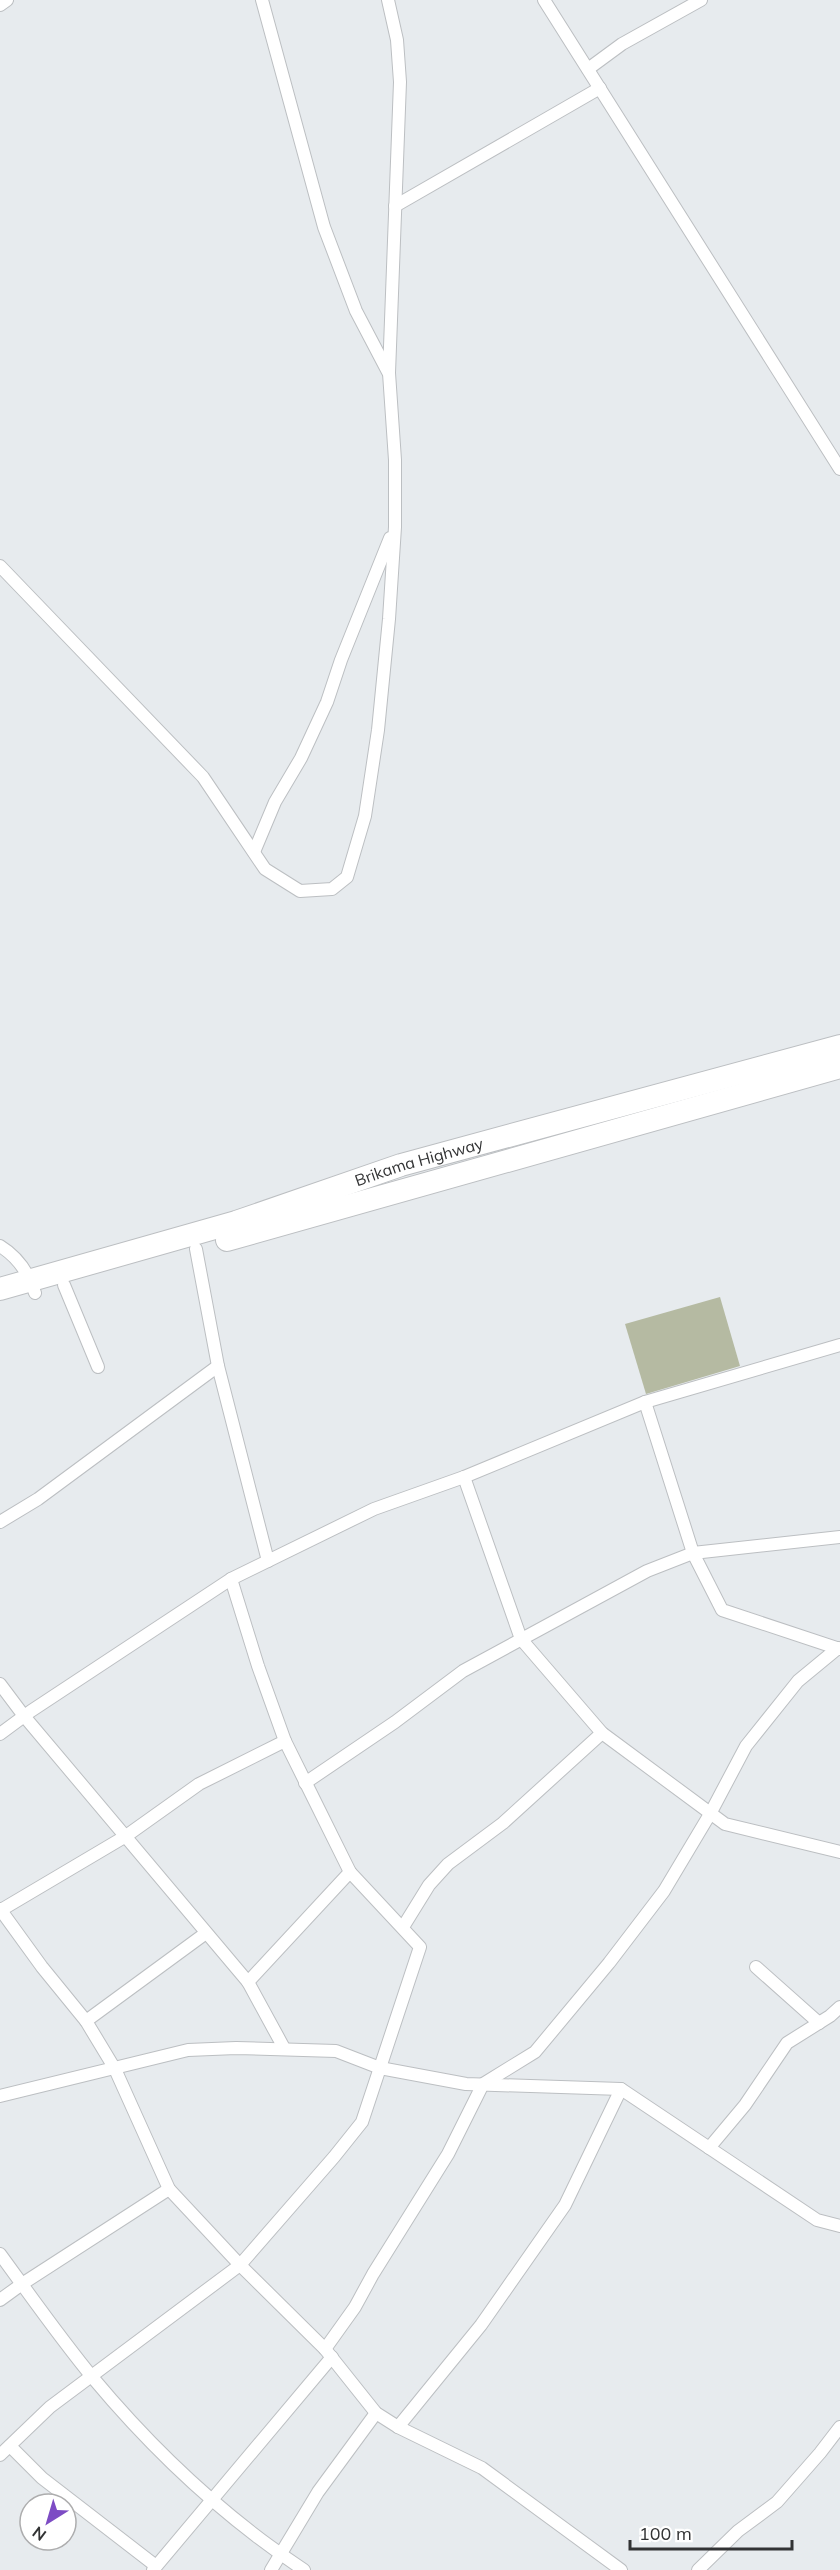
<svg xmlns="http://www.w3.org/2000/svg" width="840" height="2570" font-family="Mulish,sans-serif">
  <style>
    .green { fill: #b5baa2 }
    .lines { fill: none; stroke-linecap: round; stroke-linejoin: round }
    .street-casing { stroke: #bcbfc2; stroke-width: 14 }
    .highway-casing { stroke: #bcbfc2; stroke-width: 24 }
    .street { stroke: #fff; stroke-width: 12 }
    .highway { stroke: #fff; stroke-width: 22 }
    .labels { text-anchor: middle; stroke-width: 6; stroke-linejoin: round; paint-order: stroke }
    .street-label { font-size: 16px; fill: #323334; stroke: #fff }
  </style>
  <rect width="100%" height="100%" fill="#e7ebee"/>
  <path class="green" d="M720,1297L740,1366L646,1394L625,1324Z"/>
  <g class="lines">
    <g class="street-casing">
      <g id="street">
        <path d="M262,0L324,227L356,311L388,372"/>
        <path d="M544,0L840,469"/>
        <path d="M0,5L7,0"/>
        <path d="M588,69L622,44L701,0"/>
        <path d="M395,206L600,88"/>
        <path d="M0,566L203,777L265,869L300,891L332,889L347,877L365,816L378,730L389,619L395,527V460L389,373L400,82L397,40L388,0"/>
        <path d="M254,852L275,802L301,758L327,702L341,660L390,538"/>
        <path d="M0,1246C18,1257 29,1274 35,1293"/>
        <path d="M196,1249L218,1366L268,1561"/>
        <path d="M64,1285L98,1367"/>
        <path d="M645,1402L693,1553L722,1610L840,1649"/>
        <path d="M464,1477L521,1639L602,1733L725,1824L840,1852"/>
        <path d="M0,1522L38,1499L218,1366"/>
        <path d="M0,1684L24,1716L248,1982L284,2048"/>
        <path d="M0,1734L31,1711L231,1579L374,1509L464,1477L645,1402L840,1345"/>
        <path d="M305,1783L395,1722L463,1671L647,1571L693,1553L840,1537"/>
        <path d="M0,1909L42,1967L86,2021L115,2069L169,2189L240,2265L325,2349L376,2413L398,2427L482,2468L621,2570"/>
        <path d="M1,1910L126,1836L199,1784L285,1741"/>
        <path d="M403,1927L429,1885L448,1864L503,1823L602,1733"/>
        <path d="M756,1967L819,2023"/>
        <path d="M248,1982L350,1872"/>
        <path d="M86,2021L206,1933"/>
        <path d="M0,2096L188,2050L236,2048L336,2051L380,2068L466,2084L621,2089L817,2220L840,2226"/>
        <path d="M709,2148L745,2105L787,2043L830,2016L840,2007"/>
        <path d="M0,2254C30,2295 60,2338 93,2378C154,2451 224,2517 304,2570"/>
        <path d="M0,2300L22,2284L169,2189"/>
        <path d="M325,2349L355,2307L373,2274L448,2154L483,2084L535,2052L609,1963L664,1891L710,1814L746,1746L798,1681L838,1648"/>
        <path d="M398,2427L481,2325L565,2205L621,2089"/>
        <path d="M10,2446L42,2478L156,2566"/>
        <path d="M0,2455L50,2407L240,2265L334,2157L362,2122L420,1947L350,1872L285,1741L258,1666L231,1579"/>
        <path d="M153,2570L332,2357"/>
        <path d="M271,2570L318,2492L376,2413"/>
        <path d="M698,2570L738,2531L777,2502L820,2453L840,2427"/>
      </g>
    </g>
    <g class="highway-casing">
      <g id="highway">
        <path d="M227,1240L840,1067"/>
        <path id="s1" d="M0,1289L236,1222L401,1165L840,1046"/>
      </g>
    </g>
    <use href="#street" class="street"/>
    <use href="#highway" class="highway"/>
  </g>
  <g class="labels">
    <g class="street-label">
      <text dy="6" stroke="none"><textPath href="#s1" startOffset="438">Brikama Highway</textPath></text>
    </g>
  </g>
  <g transform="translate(48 2522) rotate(217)"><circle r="28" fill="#ffffff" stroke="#adadae" stroke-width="1.5"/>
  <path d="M0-4.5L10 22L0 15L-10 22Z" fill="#7d4cc4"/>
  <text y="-9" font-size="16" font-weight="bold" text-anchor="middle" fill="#323334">N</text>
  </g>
  <path d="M630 2540v9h162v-9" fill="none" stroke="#323334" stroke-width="3"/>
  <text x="639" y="2540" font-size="18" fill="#323334" stroke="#ffffff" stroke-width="4.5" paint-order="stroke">100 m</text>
</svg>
